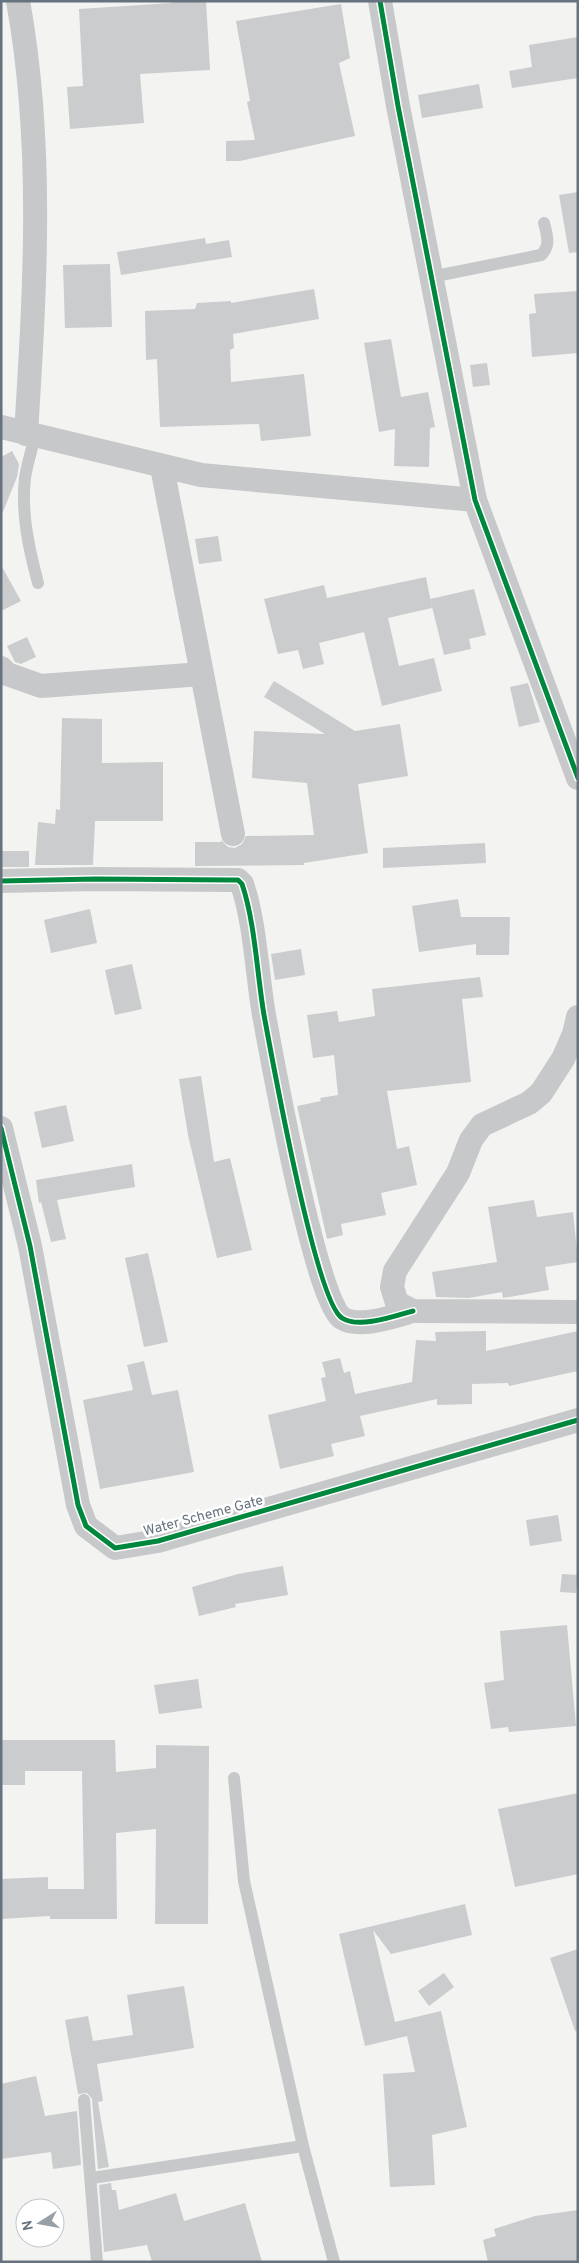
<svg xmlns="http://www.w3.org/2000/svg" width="579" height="2263" font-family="Overpass,sans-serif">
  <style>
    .building { fill: #cbcccd }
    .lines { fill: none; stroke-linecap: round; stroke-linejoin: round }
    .service { stroke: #c7c8c9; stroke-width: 12 }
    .minor { stroke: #c7c8c9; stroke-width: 24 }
    .cycleway-casing { stroke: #fff; stroke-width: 8 }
    .cycleway { stroke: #00873e; stroke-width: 5 }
    .labels { text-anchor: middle; stroke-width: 5; stroke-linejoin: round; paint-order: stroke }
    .street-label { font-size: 14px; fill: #66737e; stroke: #fff }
  </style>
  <rect width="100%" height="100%" fill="#f3f3f2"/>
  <g class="building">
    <path d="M171,1H206L210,70L140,74L144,123L70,129L67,87L83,86L79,9L171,3Z"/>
    <path d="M341,4L350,58L339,63L355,136L240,161H226V141L255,140L247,102L250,101L236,21Z"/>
    <path d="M578,37V78L512,88L509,71L532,67L529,45Z"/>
    <path d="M479,84L483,108L422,118L418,95Z"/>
    <path d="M578,192V252L569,253L559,195Z"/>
    <path d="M205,238L206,244L229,240L232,257L121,275L117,252Z"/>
    <path d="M110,264L112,327L65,328L63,265Z"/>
    <path d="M314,289L319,319L233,334L234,348L230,350L231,382L304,374L311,436L261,441L259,424L160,427L157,359L146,360L145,311L195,309L197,303L231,301V303Z"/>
    <path d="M578,291V353L532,357L529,314L536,313L534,294Z"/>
    <path d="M391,339L401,397L428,392L435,427L430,428L429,467L394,466L395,429L379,432L364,343Z"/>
    <path d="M487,363L490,385L473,387L470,365Z"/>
    <path d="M12,451L19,464L17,477L2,514L1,457Z"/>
    <path d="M218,536L222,561L199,564L195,539Z"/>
    <path d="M1,565L21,601L1,611Z"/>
    <path d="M426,577L432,608L388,618L399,666L434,658L442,691L382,706L364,632L319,643L324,664L303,669L298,650L278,654L264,599L324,585L327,598Z"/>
    <path d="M474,589L486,635L469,639L471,649L444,655L430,599Z"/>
    <path d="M27,637L36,657L21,664L15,662L7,646Z"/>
    <path d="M274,681L355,731L400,724L408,776L358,784L368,853L304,863V865L195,866V842H221V840L228,847L235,848L242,844L246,836L314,835L307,783L252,778L254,731L325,734L264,697Z"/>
    <path d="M528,683L540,722L519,727L510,687Z"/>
    <path d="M62,718L102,719V763L163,762V821H95L93,865H35L38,822L55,824L56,809L60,810Z"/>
    <path d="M485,843L486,863L383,868V848Z"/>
    <rect x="1" y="851" width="28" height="16"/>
    <path d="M458,899L461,917H510L509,955H476V944L419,952L412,906Z"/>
    <path d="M90,909L97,943L51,953L44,920Z"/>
    <path d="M301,949L305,975L275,980L271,954Z"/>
    <path d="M132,964L142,1009L115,1015L105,970Z"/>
    <path d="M480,977L483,997L462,999L471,1082L387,1091L397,1149L409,1146L417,1185L381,1193L386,1215L341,1224L343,1235L327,1239L297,1106L321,1101L320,1098L338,1095L334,1055L313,1058L307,1015L337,1011L339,1022L375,1016L372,989Z"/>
    <path d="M201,1076L214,1162L230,1158L252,1250L217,1258L188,1135L179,1079Z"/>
    <path d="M66,1105L74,1141L42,1148L34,1112Z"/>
    <path d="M132,1164L135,1187L57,1200L66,1239L51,1242L41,1202L39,1203L36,1180Z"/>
    <path d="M534,1200L537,1217L573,1212L578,1262L545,1267L549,1290L503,1298L502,1292L469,1298L436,1297L432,1272L497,1262L488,1207Z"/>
    <path d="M148,1253L168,1342L144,1347L125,1258Z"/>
    <path d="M486,1331V1351L578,1331V1371L509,1386L508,1383L472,1384V1404L437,1405V1399L360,1416L365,1436L331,1444L334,1456L280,1469L268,1415L326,1401L321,1378L326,1377L322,1362L340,1358L344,1373L350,1371L355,1394L412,1382L416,1340L436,1341L435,1332Z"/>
    <path d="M144,1361L152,1395L178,1390L194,1472L100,1489L83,1400L133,1390L127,1365Z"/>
    <path d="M558,1515L562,1541L530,1546L526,1520Z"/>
    <path d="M283,1566L288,1595L235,1604L236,1607L199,1616L192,1587L238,1574Z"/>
    <path d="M562,1574L578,1575L576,1593L560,1592Z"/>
    <path d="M567,1625L576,1726L509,1732L508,1727L491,1729L484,1683L504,1680L500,1631Z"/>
    <path d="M198,1679L202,1708L159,1714L154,1685Z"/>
    <path d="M1,1740H115L116,1772L156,1768V1745L209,1746L208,1924H155L156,1829L116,1833L117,1919H50V1916L1,1919V1879L48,1877V1889H84L82,1771H25V1785H1Z"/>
    <path d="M578,1793V1874L515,1887L498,1809Z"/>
    <path d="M465,1904L472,1935L391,1954L373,1930L395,2022L441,2011L467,2127L432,2135L435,2185L390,2187L383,2074L415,2072L407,2036L365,2046L339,1934Z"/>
    <path d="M578,1949V2031H575L550,1958Z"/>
    <path d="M444,1973L454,1987L429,2006L418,1991Z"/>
    <path d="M184,1986L194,2048L97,2064L103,2101L98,2102L109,2167L98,2169L92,2099L87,2093L78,2094L65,2020L88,2016L93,2041L133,2035L127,1995Z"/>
    <path d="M36,2076L45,2116L77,2111L81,2165L53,2169L51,2152L1,2159V2084Z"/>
    <path d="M111,2183L112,2190H116L119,2210L176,2193L184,2221L245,2203L262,2262H152L147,2245L104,2252L99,2185Z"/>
    <path d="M578,2210V2262H488L483,2240L496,2236L494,2229L535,2216Z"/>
  </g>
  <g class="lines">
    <g class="service">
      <path d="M431,277L541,255C551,246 547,235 544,223"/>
      <path d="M35,436C32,449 27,464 25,478C21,514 29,549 38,583"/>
      <path d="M234,1778L244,1881L303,2146L334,2262"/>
      <path d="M84,2100L97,2262"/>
      <path d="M92,2178L303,2146"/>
    </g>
    <g class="minor">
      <path d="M18,1C44,144 35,289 26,434"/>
      <path d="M380,1L398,106L475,500L578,778"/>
      <path d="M1,427L201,475L475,500"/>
      <path d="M162,467L233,834"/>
      <path d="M1,668L7,674L41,686L202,674"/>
      <path d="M1,881L95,879L232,880H238L242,884C255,922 257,974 264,1015C272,1058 316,1302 342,1318C359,1329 395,1316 413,1311"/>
      <path d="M578,1017L574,1034L563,1059L541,1093L529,1103L482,1125L471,1140L458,1173L395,1271L392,1287L397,1303L413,1311L578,1312"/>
      <path d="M1,1128L30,1246L78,1505L86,1526L115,1548L158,1541L578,1420"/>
    </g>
    <g class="cycleway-casing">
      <g id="cycleway">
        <path d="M380,1L398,106L475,500L578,778"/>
        <path d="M1,881L95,879L232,880H238L242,884C255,922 257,974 264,1015C272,1058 316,1302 342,1318C359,1329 395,1316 413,1311"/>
        <path d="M1,1128L30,1246L78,1505L86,1526L115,1548L158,1541L578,1420"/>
      </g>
    </g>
    <use href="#cycleway" class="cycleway"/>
  </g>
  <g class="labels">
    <g class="street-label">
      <text transform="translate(203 1515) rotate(-15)" y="5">Water Scheme Gate</text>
    </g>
  </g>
  <rect width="579" height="2263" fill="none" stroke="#66737e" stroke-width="5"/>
  <g transform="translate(40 2223) rotate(259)"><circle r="24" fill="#ffffff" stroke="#c2c7cb"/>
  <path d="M0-4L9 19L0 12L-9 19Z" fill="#97a0a7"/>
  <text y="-8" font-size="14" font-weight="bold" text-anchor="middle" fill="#66737e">N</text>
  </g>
</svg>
